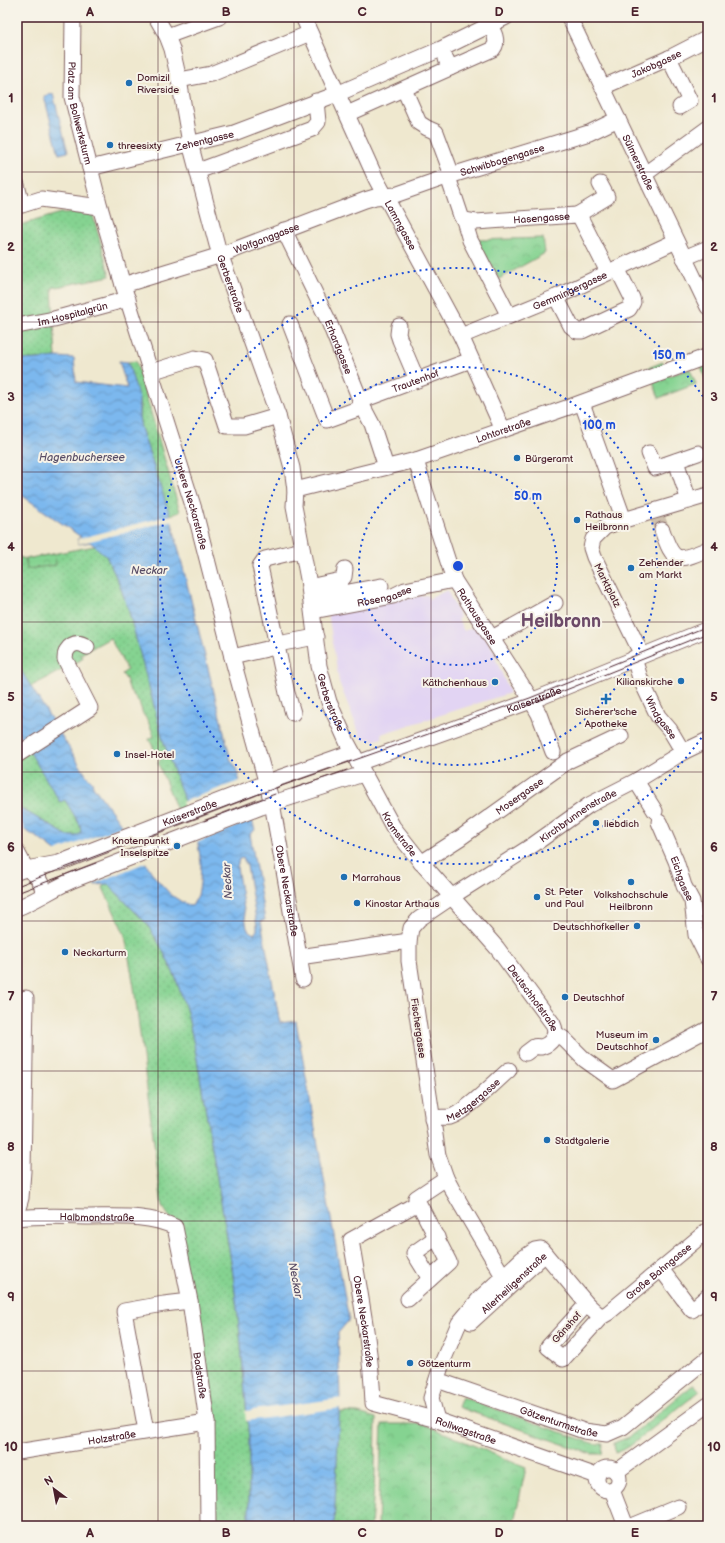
<svg xmlns="http://www.w3.org/2000/svg" width="725" height="1543" font-family="'Balsamiq Sans',sans-serif">
  <style>
    .built { fill: #e2d4f3 }
    .grass { fill: url(#grass-dots); stroke: #68795e }
    .park { fill: url(#park-crowns); stroke: #68795e }
    .water { fill: url(#water-waves); stroke: #636c8c; fill-rule: evenodd }
    .pier { fill: #efe8cf }
    .lines { fill: none; stroke-linecap: round; stroke-linejoin: round }
    .minor-tunnel { stroke: #cec0ae; stroke-width: 15; stroke-dasharray: 15 8; stroke-linecap: butt }
    .minor-casing { stroke: #846564; stroke-width: 17 }
    .minor { stroke: #fff; stroke-width: 15 }
    .tram { stroke: #4a1f2b; stroke-width: 1 }
    .grid { fill: none; stroke: #4a1f2b; stroke-width: 1; stroke-opacity: 0.55 }
    .ring { fill: none; stroke: #1d4ed8; stroke-width: 2; stroke-dasharray: 2 4 }
    .poi-dot { fill: #1f6fb2; stroke: #f7f3e8; stroke-width: 1.5 }
    .labels { text-anchor: middle; stroke-width: 4; stroke-linejoin: round; paint-order: stroke }
    .street-label { font-size: 10px; fill: #4a1f2b; stroke: #f7f3e8 }
    .poi-label { font-size: 10px; fill: #4a1f2b; stroke: #f7f3e8; text-anchor: start }
    .water-label { font-size: 11px; font-style: italic; fill: #594d66; stroke: #f7f3e8 }
    .town-label { font-size: 18px; font-weight: bold; fill: #6c4a68; stroke: #f7f3e8 }
    .centre { fill: #1d4ed8; stroke: #f7f3e8; stroke-width: 2 }
    .ring-label { font-size: 12px; text-anchor: middle; font-weight: bold; fill: #1d4ed8; stroke: #f7f3e8; stroke-width: 4; stroke-linejoin: round; paint-order: stroke }
    .neatline { fill: none; stroke: #4a1f2b; stroke-width: 1.5 }
    .grid-label { font-size: 13px; text-anchor: middle; font-weight: bold; fill: #4a1f2b }
  </style>
  <defs>
    <pattern id="grass-dots" width="8" height="8" patternUnits="userSpaceOnUse"><rect width="8" height="8" fill="#85d391"/><path d="M2 2h.1M6 6h.1" fill="none" stroke="#74b57d" stroke-width="1.8" stroke-linecap="round"/></pattern>
    <pattern id="park-crowns" width="20" height="18" patternUnits="userSpaceOnUse"><rect width="20" height="18" fill="#85d391"/><path d="M2 6a3 3 0 1 1 6 0M12 15a3 3 0 1 1 6 0" fill="none" stroke="#74b57d"/></pattern>
    <pattern id="water-waves" width="16" height="10" patternUnits="userSpaceOnUse"><rect width="16" height="10" fill="#7cb8ee"/><path d="M0 5q4-4 8 0t8 0" fill="none" stroke="#6895c1"/></pattern>
  </defs>
  <rect width="100%" height="100%" fill="#f7f3e8"/>
  <filter id="ink" filterUnits="userSpaceOnUse"><feTurbulence type="fractalNoise" baseFrequency=".025" numOctaves="2"/><feDisplacementMap in="SourceGraphic" scale="8" xChannelSelector="R" yChannelSelector="G"/><feConvolveMatrix kernelMatrix="1 2 1 2 8 2 1 2 1" color-interpolation-filters="sRGB"/></filter>
  <filter id="wash" filterUnits="userSpaceOnUse"><feTurbulence type="fractalNoise" baseFrequency=".012" numOctaves="4" result="noise"/><feDisplacementMap in="SourceGraphic" scale="16" xChannelSelector="R" yChannelSelector="G"/><feGaussianBlur stdDeviation="0.9" result="paint"/><feColorMatrix in="noise" values="0 0 0 0 0 0 0 0 0 0 0 0 0 0 0 0 0 1.4 0 .05"/><feComposite in="paint" operator="in"/></filter>
  <g filter="url(#wash)">
    <rect width="100%" height="100%" fill="#efe8cf"/>
    <path class="built" d="M447,590L460,617L458,619L464,631L478,625L497,656L495,657L510,693L381,734L382,738L372,741L371,738L362,740L339,682L328,612L427,595L429,599Z"/>
    <g class="grass">
      <path d="M92,212L110,276L52,288L56,357L38,359L17,360V226L61,213Z"/>
      <path d="M136,361L180,512L170,515L141,428L139,417L140,406L128,362Z"/>
      <path d="M95,546L106,556L119,583L129,612L163,740L190,817L181,820L158,763L163,755L161,750L156,753L149,739L154,736L148,721L143,714L139,702L130,691L126,679L122,674L127,670L110,638L81,654L83,658L79,661L30,687L17,664V556L25,559Z"/>
      <path d="M30,751L60,802L65,799L80,825L81,833L76,836H68L17,806V760Z"/>
      <path d="M108,884L147,924L160,945L175,976L187,1012L197,1059L232,1267L240,1334L249,1440V1526H210L211,1476L179,1230L162,1206L134,987L125,935L103,888L104,885Z"/>
      <path d="M339,1412L358,1413L376,1418L375,1473L371,1526H334Z"/>
    </g>
    <g class="park">
      <path d="M543,238L545,253L499,279L476,240Z"/>
      <path d="M708,361V380L706,381L700,364Z"/>
      <path d="M663,362L668,376L690,369L696,384L659,398L648,368Z"/>
      <path d="M54,554L56,565L27,569L25,559Z"/>
      <path d="M694,1384L700,1391L630,1446L623,1450L615,1453L614,1443L629,1437Z"/>
      <path d="M462,1397L583,1440L595,1444H603L602,1454H592L585,1452L458,1407Z"/>
      <path d="M382,1424H424L526,1468L513,1526H378Z"/>
    </g>
    <g class="water">
      <path d="M53,94L68,152L59,154L44,96Z"/>
      <path d="M56,357L74,358L76,382L127,388L119,361L128,362L139,399V417L141,428L170,515L231,761L235,765L255,830L250,834L265,920L261,921L280,1023L296,1021L349,1320L338,1333L340,1398L334,1526H249V1440L240,1334L232,1267L197,1059L187,1012L175,976L160,945L147,924L108,884L95,885C71,864 46,840 17,826V806L68,836H76L81,833L80,825L65,800L60,802L17,731V664L86,775L92,781L93,786L121,824L154,876L171,895L182,902L192,906L198,895L200,883L201,863L197,838L163,740L129,612L119,583L106,556L90,542L79,544L77,539L81,537L17,492V360L38,359ZM243,858L247,866L257,926V930L254,934L249,931L247,928L237,867L239,859Z"/>
    </g>
    <g class="pier">
      <path d="M172,515L173,520L79,544L77,539Z"/>
      <path d="M242,780L254,819L196,843L182,802Z"/>
      <path d="M17,813L26,833L17,828Z"/>
      <path d="M123,826L147,862L91,885L53,852Z"/>
      <path d="M342,1398L341,1408L246,1421L245,1411Z"/>
    </g>
  </g>
  <g filter="url(#ink)">
    <g class="lines">
      <path class="minor-tunnel" d="M658,519L662,530"/>
      <g class="minor-casing">
        <g id="minor">
          <path id="s1" d="M73,17L72,97L100,207L123,285L195,512L232,657L272,803L303,979"/>
          <path id="s2" d="M156,17L167,36L172,49L179,80L190,143L217,245L278,416L292,468L295,490L294,506L308,579L319,666L329,702L347,742L393,827L420,861L497,948L553,1024C558,1034 552,1044 541,1047C538,1047 536,1046 534,1047L526,1053"/>
          <path id="s3" d="M303,17L376,179L461,336L503,430"/>
          <path id="s4" d="M569,17L708,307"/>
          <path d="M167,36L219,17"/>
          <path d="M669,58L690,101L680,107"/>
          <path d="M446,59L450,68L493,49C501,39 490,27 485,18"/>
          <path d="M179,80L211,74L310,33"/>
          <path id="s5" d="M603,87L669,58L708,38"/>
          <path d="M404,89L419,123L427,128L436,132L452,175"/>
          <path d="M347,114L450,68"/>
          <path id="s6" d="M90,168L234,133L271,119L337,94L441,49L506,17"/>
          <path d="M198,171L312,129L318,122L316,101"/>
          <path d="M645,174L708,128"/>
          <path id="s7" d="M448,177L461,216L464,220L476,222L577,215L580,217L608,272"/>
          <path d="M17,185L22,205L41,199L100,207"/>
          <path d="M577,215L607,197L600,184"/>
          <path d="M464,220L470,240L509,316"/>
          <path id="s8" d="M284,230L329,322L363,407L372,424L386,467"/>
          <path d="M684,258L708,248"/>
          <path id="s9" d="M123,285L221,255L365,200L375,197L395,195L452,175L589,133L618,119"/>
          <path d="M556,297L571,326L577,331H582L629,309L633,302L632,298L617,268"/>
          <path d="M290,324L327,420L363,407"/>
          <path id="s10" d="M17,326L54,319L128,299"/>
          <path d="M399,326L398,334L400,340L417,380"/>
          <path id="s11" d="M461,336L556,297L676,241"/>
          <path d="M151,372L195,358L205,360L227,426H244L278,416"/>
          <path id="s12" d="M360,401L471,360"/>
          <path d="M582,403L624,520"/>
          <path d="M649,453L655,468L698,453"/>
          <path id="s13" d="M416,460L423,484L454,580L527,693L539,714L553,752"/>
          <path d="M676,461L689,501"/>
          <path id="s14" d="M295,490L416,460L572,406L708,356"/>
          <path d="M662,530C674,564 677,562 708,549"/>
          <path d="M309,587L341,580L344,577L345,569"/>
          <path d="M311,599L381,586"/>
          <path id="s15" d="M313,611L393,596L405,590L454,580"/>
          <path d="M492,638L555,603"/>
          <path d="M642,655L594,557L591,548L593,539L605,527L624,520L708,495"/>
          <path d="M232,657L267,649L277,644L316,637"/>
          <path id="s16" d="M634,658L640,678L658,716L670,730L683,752"/>
          <path d="M293,713L287,693L260,566L265,559L302,550"/>
          <path d="M17,755L90,708L65,659C65,646 76,639 87,647"/>
          <path id="s17" d="M358,763L531,701L708,629"/>
          <path d="M636,781L655,811"/>
          <path id="s18" d="M659,822L676,861L684,886L692,901L696,935L708,959"/>
          <path d="M17,852L26,869"/>
          <path id="s19" d="M421,863L460,838L568,761L621,736"/>
          <path d="M26,869C37,874 43,882 43,895"/>
          <path id="s20" d="M17,872L26,869L59,863L276,779L352,752"/>
          <path d="M17,908C38,900 56,886 78,878L261,807L363,774"/>
          <path d="M299,957L409,941"/>
          <path d="M555,1033L564,1039L585,1060L613,1080L708,1029"/>
          <path id="s21" d="M432,1119C438,1116 444,1118 450,1117C465,1113 496,1081 509,1070"/>
          <path id="s22" d="M418,1203L351,1240C360,1294 371,1348 373,1403L437,1420L597,1476"/>
          <path d="M17,1212L21,1198L23,1171L26,998"/>
          <path id="s23" d="M17,1218C40,1215 64,1216 87,1217C117,1217 148,1214 175,1227L190,1301L207,1422L208,1526"/>
          <path d="M661,1269L692,1310L708,1296"/>
          <path id="s24" d="M503,1276L453,1191L446,1178L438,1155L409,961V941L411,928L419,919L459,892L533,845L589,805L636,781L683,752L708,740"/>
          <path d="M430,1279L414,1253L437,1237"/>
          <path d="M408,1299L449,1262L416,1198L446,1178"/>
          <path d="M587,1304L548,1347L563,1359L601,1317"/>
          <path id="s25" d="M471,1322L545,1254"/>
          <path id="s26" d="M437,1380L584,1431L607,1434L623,1427L708,1358"/>
          <path id="s27" d="M437,1420L431,1398L442,1363L459,1323L480,1298L522,1259L535,1250L541,1249L587,1304L601,1317L608,1313L708,1230"/>
          <path d="M146,1431L124,1311L164,1304L190,1301"/>
          <path id="s28" d="M17,1452L207,1422"/>
          <circle cx="608" cy="1479" r="11"/>
          <path d="M616,1472L708,1405"/>
          <path d="M612,1490L626,1526"/>
          <path d="M632,1526L678,1507"/>
        </g>
      </g>
      <use href="#minor" class="minor"/>
      <g class="tram">
        <path d="M526,706L708,633"/>
        <path d="M292,789L347,770"/>
        <path d="M204,821L275,794"/>
        <path d="M17,886L256,795L530,698L708,626"/>
        <path d="M17,893L96,863"/>
      </g>
    </g>
  </g>
  <path class="grid" d="M158,17V1526M294,17V1526M431,17V1526M567,17V1526M17,172H708M17,322H708M17,472H708M17,622H708M17,772H708M17,921H708M17,1071H708M17,1221H708M17,1371H708"/>
  <g class="ring">
    <circle cx="458" cy="566" r="99"/>
    <circle cx="458" cy="566" r="199"/>
    <path d="M708 728A298 298 0 1 1 708 404"/>
  </g>
  <g class="poi-dot">
    <circle cx="129" cy="83" r="4"/>
    <circle cx="110" cy="145" r="4"/>
    <circle cx="517" cy="458" r="4"/>
    <circle cx="577" cy="520" r="4"/>
    <circle cx="631" cy="568" r="4"/>
    <circle cx="681" cy="681" r="4"/>
    <circle cx="495" cy="682" r="4"/>
    <path d="M604 693h4v4h4v4h-4v4h-4v-4h-4v-4h4z"/>
    <circle cx="117" cy="754" r="4"/>
    <circle cx="596" cy="823" r="4"/>
    <circle cx="177" cy="846" r="4"/>
    <circle cx="344" cy="877" r="4"/>
    <circle cx="631" cy="882" r="4"/>
    <circle cx="537" cy="897" r="4"/>
    <circle cx="357" cy="903" r="4"/>
    <circle cx="637" cy="926" r="4"/>
    <circle cx="65" cy="952" r="4"/>
    <circle cx="565" cy="997" r="4"/>
    <circle cx="656" cy="1040" r="4"/>
    <circle cx="547" cy="1140" r="4"/>
    <circle cx="410" cy="1363" r="4"/>
  </g>
  <g class="labels">
    <g class="street-label">
      <text dy="4" stroke="none"><textPath href="#s5" startOffset="58">Jakobgasse</textPath></text>
      <text dy="4" stroke="none"><textPath href="#s1" startOffset="97">Platz am Bollwerksturm</textPath></text>
      <text dy="4" stroke="none"><textPath href="#s6" startOffset="118">Zehentgasse</textPath></text>
      <text dy="4" stroke="none"><textPath href="#s9" startOffset="400">Schwibbogengasse</textPath></text>
      <text dy="4" stroke="none"><textPath href="#s4" startOffset="161">Sülmerstraße</textPath></text>
      <text dy="4" stroke="none"><textPath href="#s7" startOffset="124">Hasengasse</textPath></text>
      <text dy="4" stroke="none"><textPath href="#s3" startOffset="230">Lammgasse</textPath></text>
      <text dy="4" stroke="none"><textPath href="#s9" startOffset="151">Wolfganggasse</textPath></text>
      <text dy="4" stroke="none"><textPath href="#s2" startOffset="278">Gerberstraße</textPath></text>
      <text dy="4" stroke="none"><textPath href="#s11" startOffset="118">Gemmingergasse</textPath></text>
      <text dy="4" stroke="none"><textPath href="#s10" startOffset="57">Im Hospitalgrün</textPath></text>
      <text dy="4" stroke="none"><textPath href="#s8" startOffset="129">Erhardgasse</textPath></text>
      <text dy="4" stroke="none"><textPath href="#s12" startOffset="59">Trautenhof</textPath></text>
      <text dy="4" stroke="none"><textPath href="#s14" startOffset="217">Lohtorstraße</textPath></text>
      <text dy="4" stroke="none"><textPath href="#s1" startOffset="504">Untere Neckarstraße</textPath></text>
      <text transform="translate(608 585) rotate(63)" y="4">Marktplatz</text>
      <text dy="4" stroke="none"><textPath href="#s15" startOffset="73">Rosengasse</textPath></text>
      <text dy="4" stroke="none"><textPath href="#s13" startOffset="169">Rathausgasse</textPath></text>
      <text dy="4" stroke="none"><textPath href="#s17" startOffset="187">Kaiserstraße</textPath></text>
      <text dy="4" stroke="none"><textPath href="#s2" startOffset="711">Gerberstraße</textPath></text>
      <text dy="4" stroke="none"><textPath href="#s16" startOffset="66">Windgasse</textPath></text>
      <text dy="4" stroke="none"><textPath href="#s19" startOffset="119">Mosergasse</textPath></text>
      <text dy="4" stroke="none"><textPath href="#s20" startOffset="183">Kaiserstraße</textPath></text>
      <text dy="4" stroke="none"><textPath href="#s24" startOffset="569">Kirchbrunnenstraße</textPath></text>
      <text dy="4" stroke="none"><textPath href="#s2" startOffset="860">Kramstraße</textPath></text>
      <text dy="4" stroke="none"><textPath href="#s18" startOffset="61">Eichgasse</textPath></text>
      <text dy="4" stroke="none"><textPath href="#s1" startOffset="903">Obere Neckarstraße</textPath></text>
      <text dy="4" stroke="none"><textPath href="#s2" startOffset="1072">Deutschhofstraße</textPath></text>
      <text transform="translate(419 1028) rotate(82)" y="4">Fischergasse</text>
      <text dy="4" stroke="none"><textPath href="#s21" startOffset="47">Metzgergasse</textPath></text>
      <text dy="4" stroke="none"><textPath href="#s23" startOffset="80">Halbmondstraße</textPath></text>
      <text dy="4" stroke="none"><textPath href="#s27" startOffset="379">Große Bahngasse</textPath></text>
      <text dy="4" stroke="none"><textPath href="#s25" startOffset="58">Allerheiligenstraße</textPath></text>
      <text dy="4" stroke="none"><textPath href="#s22" startOffset="159">Obere Neckarstraße</textPath></text>
      <text transform="translate(566 1327) rotate(-48)" y="4">Gänshof</text>
      <text dy="4" stroke="none"><textPath href="#s23" startOffset="310">Badstraße</textPath></text>
      <text dy="4" stroke="none"><textPath href="#s26" startOffset="129">Götzenturmstraße</textPath></text>
      <text dy="4" stroke="none"><textPath href="#s22" startOffset="338">Rollwagstraße</textPath></text>
      <text dy="4" stroke="none"><textPath href="#s28" startOffset="96">Holzstraße</textPath></text>
    </g>
    <g class="poi-label">
      <text x="137" y="81">Domizil<tspan x="137" dy="12">Riverside</tspan></text>
      <text x="118" y="149">threesixty</text>
      <text x="525" y="462">Bürgeramt</text>
      <text x="585" y="518">Rathaus<tspan x="585" dy="12">Heilbronn</tspan></text>
      <text x="639" y="566">Zehender<tspan x="639" dy="12">am Markt</tspan></text>
      <text x="673" y="685" text-anchor="end">Kilianskirche</text>
      <text x="487" y="686" text-anchor="end">Käthchenhaus</text>
      <text x="606" y="715" text-anchor="middle">Sicherer'sche<tspan x="606" dy="12">Apotheke</tspan></text>
      <text x="125" y="758">Insel-Hotel</text>
      <text x="604" y="827">liebdich</text>
      <text x="169" y="844" text-anchor="end">Knotenpunkt<tspan x="169" dy="12">Inselspitze</tspan></text>
      <text x="352" y="881">Marrahaus</text>
      <text x="545" y="895">St. Peter<tspan x="545" dy="12">und Paul</tspan></text>
      <text x="631" y="898" text-anchor="middle">Volkshochschule<tspan x="631" dy="12">Heilbronn</tspan></text>
      <text x="365" y="907">Kinostar Arthaus</text>
      <text x="629" y="930" text-anchor="end">Deutschhofkeller</text>
      <text x="73" y="956">Neckarturm</text>
      <text x="573" y="1001">Deutschhof</text>
      <text x="648" y="1038" text-anchor="end">Museum im<tspan x="648" dy="12">Deutschhof</tspan></text>
      <text x="555" y="1144">Stadtgalerie</text>
      <text x="418" y="1367">Götzenturm</text>
    </g>
    <g class="water-label">
      <text x="82" y="461">Hagenbuchersee</text>
      <text x="149" y="574">Neckar</text>
      <text transform="translate(227 881) rotate(-93)" y="4">Neckar</text>
      <text transform="translate(296 1280) rotate(79)" y="4">Neckar</text>
    </g>
    <g class="town-label">
      <text x="561" y="627">Heilbronn</text>
    </g>
  </g>
  <circle cx="458" cy="566" r="6" class="centre"/>
  <g class="ring-label">
    <text x="669" y="359">150 m</text>
    <text x="599" y="429">100 m</text>
    <text x="528" y="500">50 m</text>
  </g>
  <rect width="725" height="1543" fill="none" stroke="#f7f3e8" stroke-width="44"/>
  <g transform="translate(54 1489) rotate(328)" stroke="#f7f3e8" stroke-width="3" paint-order="stroke">
  <path d="M0-3L7 15L0 10L-7 15Z" fill="#4a1f2b"/>
  <text y="-6" font-size="11" font-weight="bold" text-anchor="middle" fill="#4a1f2b">N</text>
  </g>
  <rect x="22" y="22" width="681" height="1499" class="neatline"/>
  <g class="grid-label">
    <text x="90" y="16">A</text>
    <text x="226" y="16">B</text>
    <text x="362" y="16">C</text>
    <text x="499" y="16">D</text>
    <text x="635" y="16">E</text>
    <text x="11" y="102">1</text>
    <text x="714" y="102">1</text>
    <text x="11" y="251">2</text>
    <text x="714" y="251">2</text>
    <text x="11" y="401">3</text>
    <text x="714" y="401">3</text>
    <text x="11" y="551">4</text>
    <text x="714" y="551">4</text>
    <text x="11" y="701">5</text>
    <text x="714" y="701">5</text>
    <text x="11" y="851">6</text>
    <text x="714" y="851">6</text>
    <text x="11" y="1001">7</text>
    <text x="714" y="1001">7</text>
    <text x="11" y="1151">8</text>
    <text x="714" y="1151">8</text>
    <text x="11" y="1301">9</text>
    <text x="714" y="1301">9</text>
    <text x="11" y="1451">10</text>
    <text x="714" y="1451">10</text>
    <text x="90" y="1537">A</text>
    <text x="226" y="1537">B</text>
    <text x="362" y="1537">C</text>
    <text x="499" y="1537">D</text>
    <text x="635" y="1537">E</text>
  </g>
</svg>
